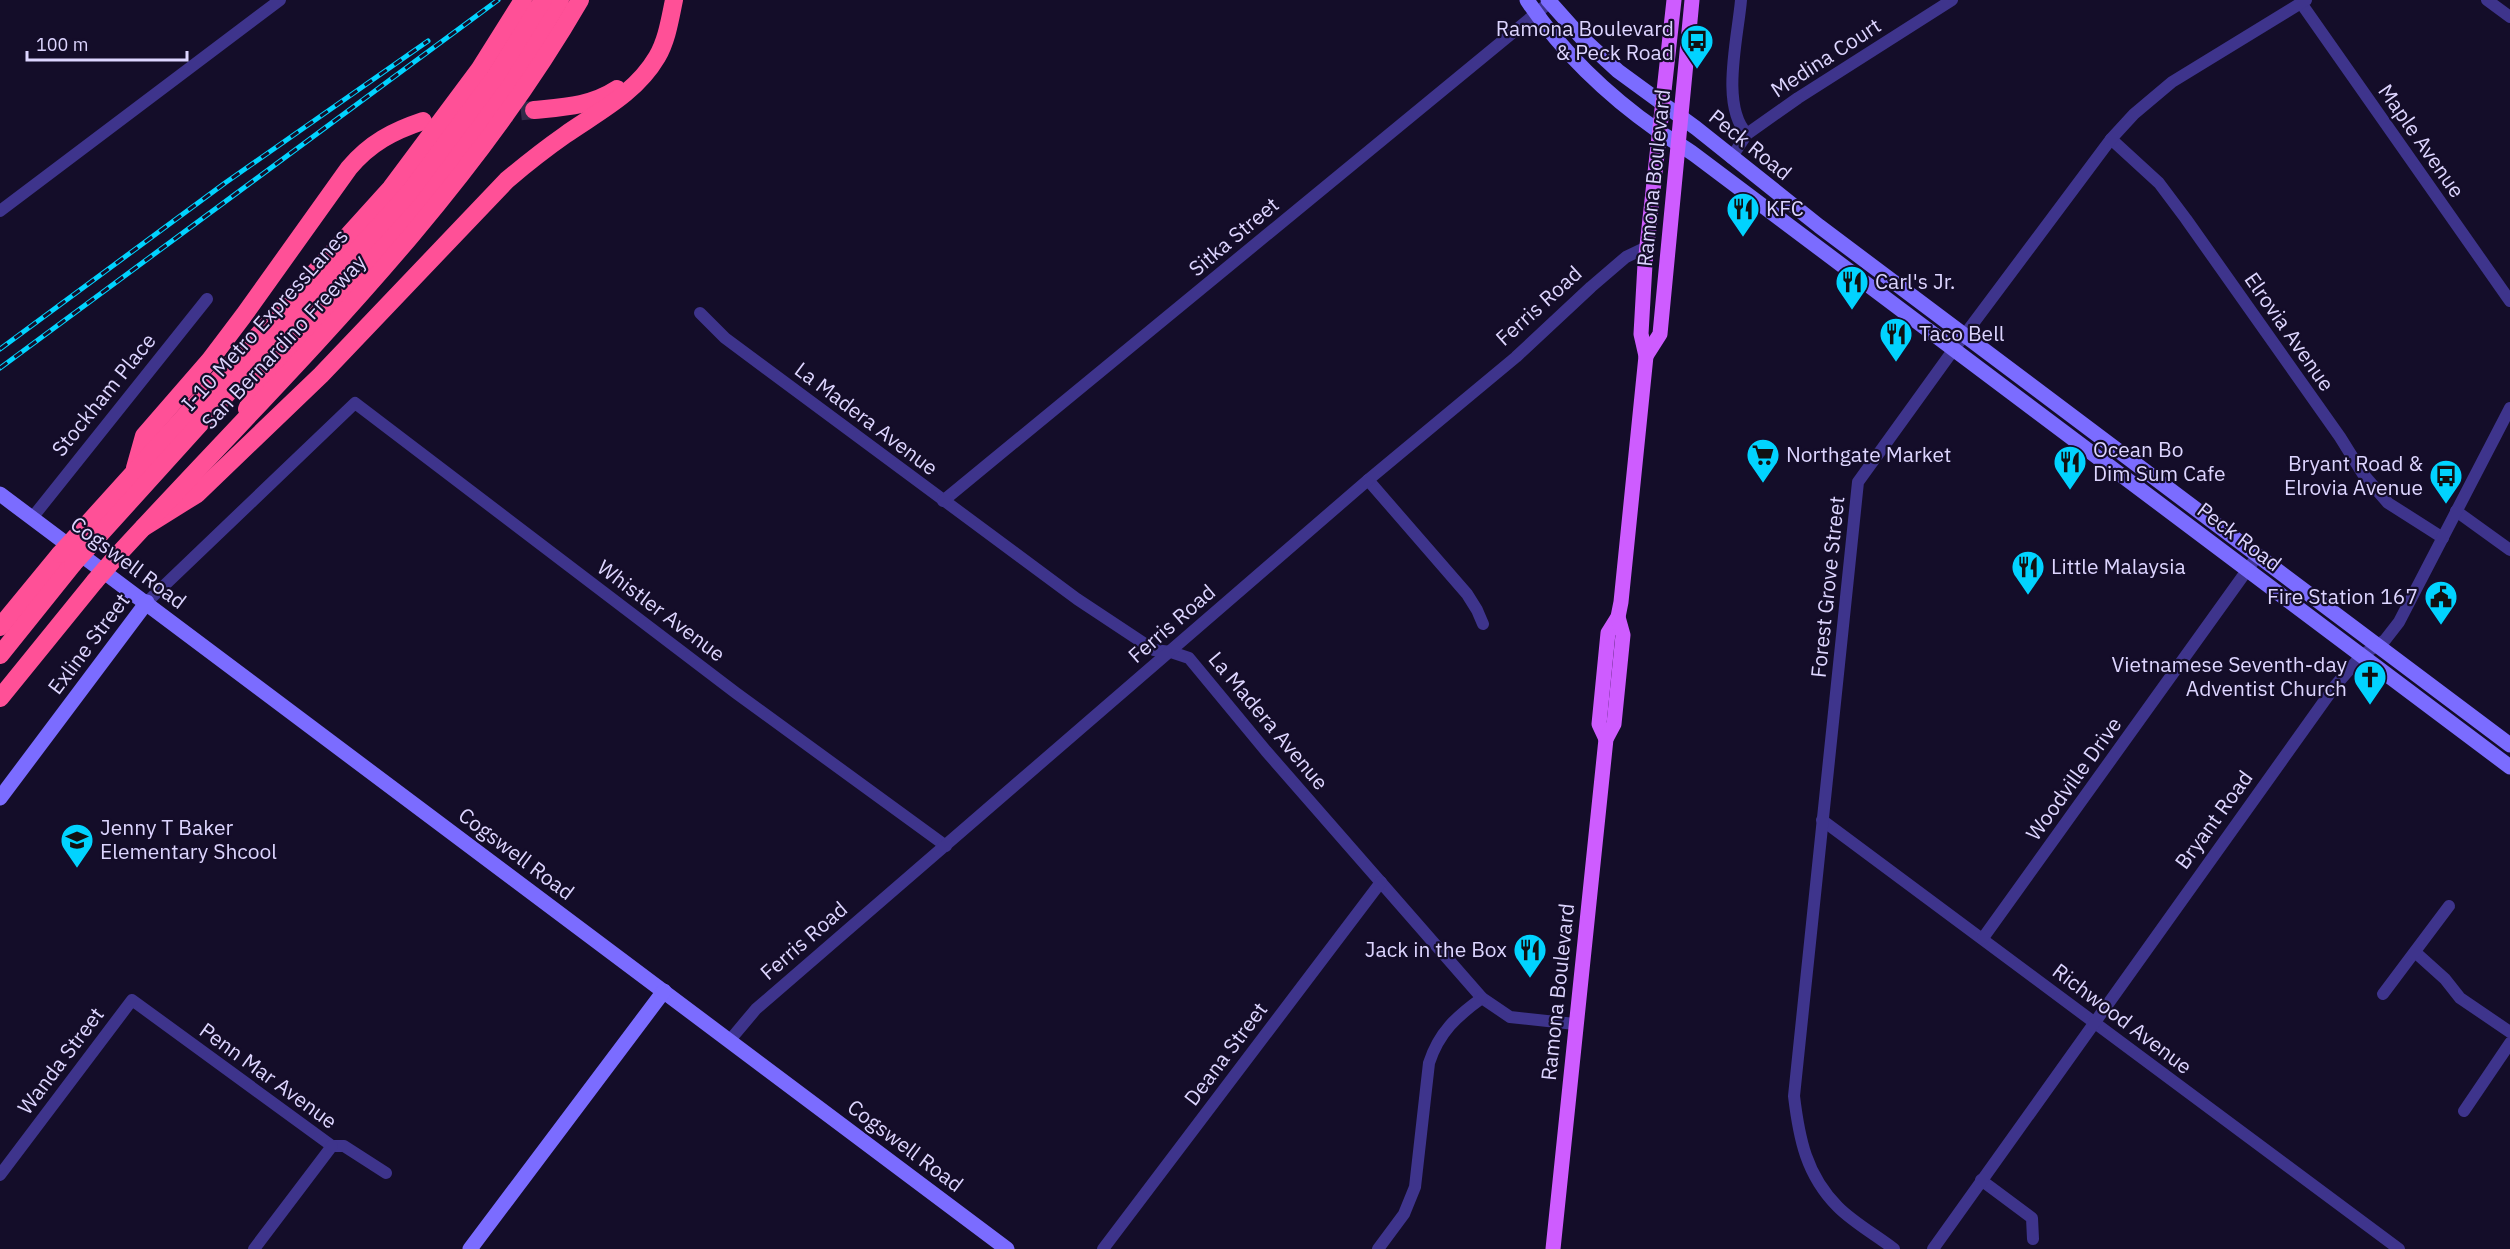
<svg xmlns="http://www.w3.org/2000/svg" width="2510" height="1249" font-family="'IBM Plex Sans',sans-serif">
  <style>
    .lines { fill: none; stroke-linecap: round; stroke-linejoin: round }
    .highway-tunnel { stroke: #322b49; stroke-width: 18; stroke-dasharray: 18 9; stroke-linecap: butt }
    .street { stroke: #3e348c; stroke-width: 12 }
    .secondary { stroke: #7b6cff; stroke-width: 15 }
    .primary { stroke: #ce5cff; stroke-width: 15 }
    .highway { stroke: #ff5097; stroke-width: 18 }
    .rail-casing { stroke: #01d3ff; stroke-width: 5 }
    .rail { stroke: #140d29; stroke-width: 3; stroke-dasharray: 9; stroke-linecap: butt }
    .highway-bridge { stroke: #ff5097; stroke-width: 18 }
    .labels { text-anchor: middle; stroke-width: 4.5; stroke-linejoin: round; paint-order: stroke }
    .poi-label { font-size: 21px; fill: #ddd5ff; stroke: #140d29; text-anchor: start }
    .street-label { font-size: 21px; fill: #ddd5ff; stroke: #140d29 }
  </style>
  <rect width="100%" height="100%" fill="#140d29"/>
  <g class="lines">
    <path class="highway-tunnel" d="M494,114L534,110"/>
    <g class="street">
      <path d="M1741,0C1738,37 1720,106 1747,134"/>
      <path d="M2487,0L2510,17"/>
      <path d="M2301,3L2510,301"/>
      <path d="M2111,139L2159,183L2186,219L2340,437L2363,474L2388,503L2443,538"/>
      <path d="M1731,158L1747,134L1798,98L1952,0"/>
      <path d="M0,211L280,0"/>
      <path d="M700,313L725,338L1077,599L1154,650L1171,652L1189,658L1266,751L1482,998L1510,1017L1575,1024"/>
      <path d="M1368,480L1467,594L1477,610L1483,624"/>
      <path d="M943,501L1550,2"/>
      <path d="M2456,511L2510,550"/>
      <path d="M32,518L207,299"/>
      <path d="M147,602L355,403L736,693L946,846"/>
      <path d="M1822,820L2399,1249"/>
      <path d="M1983,938L2258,555"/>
      <path d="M2415,952L2445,979L2460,998L2510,1032"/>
      <path d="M2383,994L2449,906"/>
      <path d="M730,1040L756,1009L1368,480L1516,357L1591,287L1626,257L1647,247"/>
      <path d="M2464,1111L2510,1043"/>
      <path d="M0,1175L132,1000L332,1146H344L386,1173"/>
      <path d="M1981,1180L2032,1218L2033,1239"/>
      <path d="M254,1249L332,1146"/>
      <path d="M1103,1249L1381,882"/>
      <path d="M1378,1249L1404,1214L1415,1187L1429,1063C1439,1032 1457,1016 1482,998"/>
      <path d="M1894,1249C1876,1235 1854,1223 1838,1207C1806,1175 1799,1138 1794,1096L1858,482L1954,349L2111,139L2134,114L2172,82L2306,0"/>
      <path d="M1933,1249L2335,686L2361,656L2385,640L2399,622L2510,408"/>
    </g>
    <g class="secondary">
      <path d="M1527,0C1560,50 1608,96 1657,130C1669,139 1683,146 1695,155L2510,767"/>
      <path d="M1548,0L1581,37L1618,71L1696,128L1819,226L2510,745"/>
      <path d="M0,494L1007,1249"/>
      <path d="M0,798L147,602"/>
      <path d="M470,1249L664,991"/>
    </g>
    <g class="primary">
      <path d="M1646,356L1660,334L1692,0"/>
      <path d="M1606,739L1599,724L1608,633L1618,617L1621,602L1646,356L1641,334L1645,264L1674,0"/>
      <path d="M1553,1249L1606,739L1614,724L1623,635L1618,617"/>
    </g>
    <g class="highway">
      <path d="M534,110C564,107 591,106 617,89"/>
      <path d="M247,409L257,386C308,329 361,275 409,216C465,148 515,76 560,0"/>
      <path d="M135,468L144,436L210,360L244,315L349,168C370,143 393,131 423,121"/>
      <path d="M144,527L197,494L321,375L507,180C526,164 545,149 565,135C598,112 636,93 657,57C667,40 670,19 674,0"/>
      <path d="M81,531L391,188L479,70L523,0"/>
      <path d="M93,542L408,194L495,77L543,0"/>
      <path d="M115,558C278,380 458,211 580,0"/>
      <path d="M0,627L60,554"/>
      <path d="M0,655L73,564"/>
      <path d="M0,698L95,581"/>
    </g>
    <g class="rail-casing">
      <g id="rail">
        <path d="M0,349L225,183L428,41"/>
        <path d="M0,368L498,0"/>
      </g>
    </g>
    <use href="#rail" class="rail"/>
    <g class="highway-bridge">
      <path d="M60,554L81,531"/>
      <path d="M73,564L93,542"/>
      <path d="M95,581L115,558"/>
    </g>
  </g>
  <defs>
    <g id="bus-pin" transform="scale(1.725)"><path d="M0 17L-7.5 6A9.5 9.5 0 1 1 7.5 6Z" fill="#01d3ff" stroke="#140d29"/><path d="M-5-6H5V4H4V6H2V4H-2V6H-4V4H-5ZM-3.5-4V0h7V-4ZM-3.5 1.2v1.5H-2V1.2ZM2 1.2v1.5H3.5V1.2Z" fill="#111"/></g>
    <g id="restaurant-pin" transform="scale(1.725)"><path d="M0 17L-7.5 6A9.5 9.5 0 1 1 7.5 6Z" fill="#01d3ff" stroke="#140d29"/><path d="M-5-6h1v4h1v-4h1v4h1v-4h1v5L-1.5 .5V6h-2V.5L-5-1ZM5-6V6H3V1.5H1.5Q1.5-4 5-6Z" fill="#111"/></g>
    <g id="supermarket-pin" transform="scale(1.725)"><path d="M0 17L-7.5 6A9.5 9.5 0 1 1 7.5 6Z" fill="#01d3ff" stroke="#140d29"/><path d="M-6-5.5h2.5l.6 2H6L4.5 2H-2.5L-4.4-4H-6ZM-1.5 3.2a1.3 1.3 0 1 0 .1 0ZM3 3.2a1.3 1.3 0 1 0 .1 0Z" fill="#111"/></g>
    <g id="civic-pin" transform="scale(1.725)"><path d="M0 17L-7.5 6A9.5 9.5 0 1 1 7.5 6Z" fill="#01d3ff" stroke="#140d29"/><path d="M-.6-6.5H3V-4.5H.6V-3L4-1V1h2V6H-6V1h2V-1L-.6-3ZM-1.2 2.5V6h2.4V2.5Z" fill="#111"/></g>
    <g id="church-pin" transform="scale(1.725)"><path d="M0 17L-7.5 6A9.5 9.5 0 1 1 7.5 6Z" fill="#01d3ff" stroke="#140d29"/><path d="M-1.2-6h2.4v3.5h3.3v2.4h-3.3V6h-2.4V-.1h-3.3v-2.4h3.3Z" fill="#111"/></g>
    <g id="school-pin" transform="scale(1.725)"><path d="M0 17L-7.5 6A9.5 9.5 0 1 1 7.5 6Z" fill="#01d3ff" stroke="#140d29"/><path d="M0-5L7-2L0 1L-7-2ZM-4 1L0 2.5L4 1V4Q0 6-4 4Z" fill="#111"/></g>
  </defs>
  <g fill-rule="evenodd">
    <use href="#bus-pin" x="1697" y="41"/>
    <use href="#restaurant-pin" x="1743" y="209"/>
    <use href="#restaurant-pin" x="1852" y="282"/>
    <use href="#restaurant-pin" x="1896" y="334"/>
    <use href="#supermarket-pin" x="1763" y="455"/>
    <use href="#restaurant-pin" x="2070" y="462"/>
    <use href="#bus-pin" x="2446" y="476"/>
    <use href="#restaurant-pin" x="2028" y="567"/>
    <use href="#civic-pin" x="2441" y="597"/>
    <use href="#church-pin" x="2370" y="677"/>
    <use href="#school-pin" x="77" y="840"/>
    <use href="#restaurant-pin" x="1530" y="950"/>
  </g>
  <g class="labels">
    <g class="poi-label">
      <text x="1674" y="36" text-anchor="end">Ramona Boulevard<tspan x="1674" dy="24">&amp; Peck Road</tspan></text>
      <text x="1766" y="216">KFC</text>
      <text x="1875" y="289">Carl's Jr.</text>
      <text x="1919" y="341">Taco Bell</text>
      <text x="2093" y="457">Ocean Bo<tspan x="2093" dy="24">Dim Sum Cafe</tspan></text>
      <text x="1786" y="462">Northgate Market</text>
      <text x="2423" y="471" text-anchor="end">Bryant Road &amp;<tspan x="2423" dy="24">Elrovia Avenue</tspan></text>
      <text x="2051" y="574">Little Malaysia</text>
      <text x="2418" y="604" text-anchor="end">Fire Station 167</text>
      <text x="2347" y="672" text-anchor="end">Vietnamese Seventh-day<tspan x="2347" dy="24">Adventist Church</tspan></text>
      <text x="100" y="835">Jenny T Baker<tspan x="100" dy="24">Elementary Shcool</tspan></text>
      <text x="1507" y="957" text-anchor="end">Jack in the Box</text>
    </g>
    <g class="street-label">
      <text transform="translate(1826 58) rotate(-33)" y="7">Medina Court</text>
      <text transform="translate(2421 141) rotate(55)" y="7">Maple Avenue</text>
      <text transform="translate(1750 145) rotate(39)" y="7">Peck Road</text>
      <text transform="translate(1654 178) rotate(-84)" y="7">Ramona Boulevard</text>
      <text transform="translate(1234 237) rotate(-40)" y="7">Sitka Street</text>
      <text transform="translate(1539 306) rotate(-42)" y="7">Ferris Road</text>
      <text transform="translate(265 320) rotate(-48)" y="7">I-10 Metro ExpressLanes</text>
      <text transform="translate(2289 332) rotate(55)" y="7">Elrovia Avenue</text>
      <text transform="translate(284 342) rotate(-47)" y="7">San Bernardino Freeway</text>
      <text transform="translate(104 395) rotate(-51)" y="7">Stockham Place</text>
      <text transform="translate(866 419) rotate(37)" y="7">La Madera Avenue</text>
      <text transform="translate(2239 537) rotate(37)" y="7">Peck Road</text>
      <text transform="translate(128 563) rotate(37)" y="7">Cogswell Road</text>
      <text transform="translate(1828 587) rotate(-84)" y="7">Forest Grove Street</text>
      <text transform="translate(661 611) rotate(37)" y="7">Whistler Avenue</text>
      <text transform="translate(1172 624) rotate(-41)" y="7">Ferris Road</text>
      <text transform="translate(89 644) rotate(-53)" y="7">Exline Street</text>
      <text transform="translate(1268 721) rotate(50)" y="7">La Madera Avenue</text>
      <text transform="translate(2074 779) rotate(-54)" y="7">Woodville Drive</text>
      <text transform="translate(2214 820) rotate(-54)" y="7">Bryant Road</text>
      <text transform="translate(516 854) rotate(37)" y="7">Cogswell Road</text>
      <text transform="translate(804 941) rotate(-41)" y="7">Ferris Road</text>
      <text transform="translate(1558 992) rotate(-84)" y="7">Ramona Boulevard</text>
      <text transform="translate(2122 1019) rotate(37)" y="7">Richwood Avenue</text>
      <text transform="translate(1226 1054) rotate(-53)" y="7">Deana Street</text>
      <text transform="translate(61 1061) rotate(-53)" y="7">Wanda Street</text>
      <text transform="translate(268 1076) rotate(36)" y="7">Penn Mar Avenue</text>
      <text transform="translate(905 1146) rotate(37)" y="7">Cogswell Road</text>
    </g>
  </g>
  <path d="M27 51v9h160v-9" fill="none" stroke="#ddd5ff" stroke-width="3"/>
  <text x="36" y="51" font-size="18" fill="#ddd5ff" stroke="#140d29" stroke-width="4.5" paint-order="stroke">100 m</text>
</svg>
